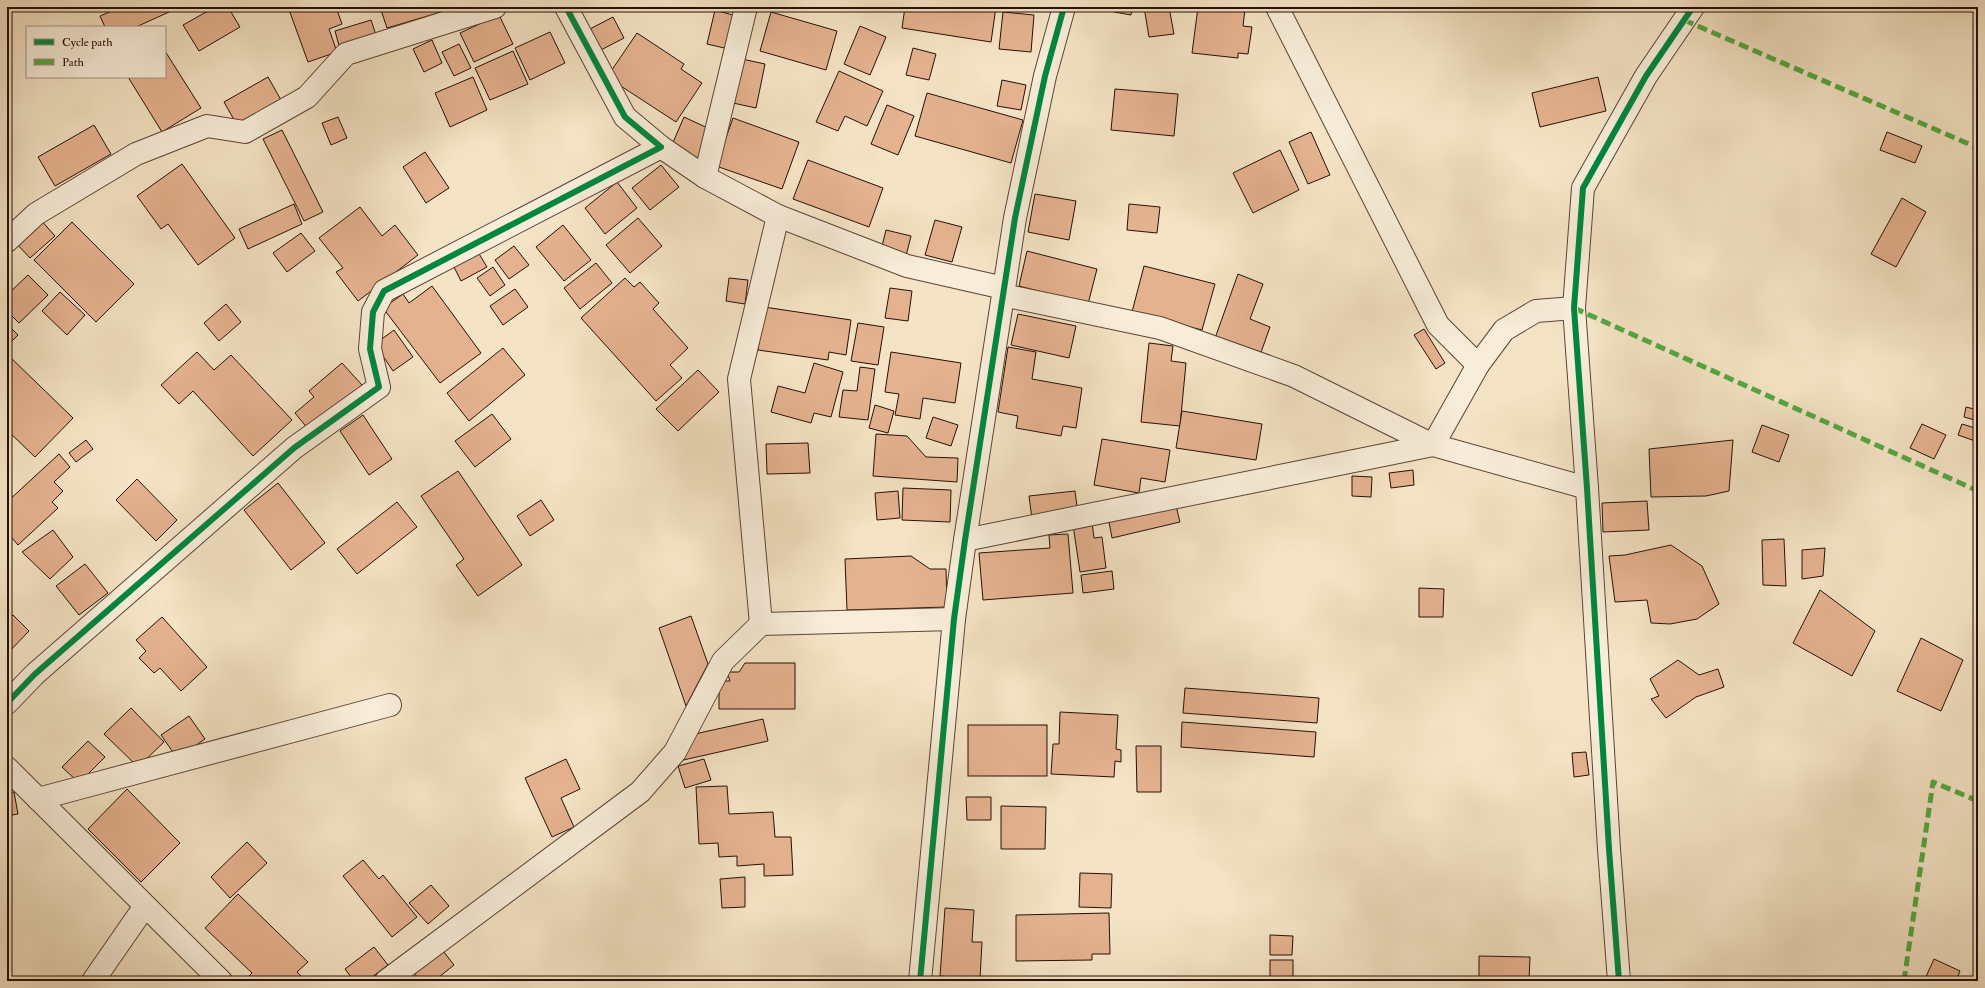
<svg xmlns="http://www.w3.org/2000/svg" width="1985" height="988" font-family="'IM FELL Double Pica',serif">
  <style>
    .building { fill: #e5b28f; stroke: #260f07 }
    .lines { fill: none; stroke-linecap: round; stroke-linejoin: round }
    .minor-casing { stroke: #5a4436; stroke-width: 24 }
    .minor { stroke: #f8edd9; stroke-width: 22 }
    .quiet { stroke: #53a841; stroke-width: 5; stroke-dasharray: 10 5; stroke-linecap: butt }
    .cycleway-casing { stroke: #f8edd9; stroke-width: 8 }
    .cycleway { stroke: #00873e; stroke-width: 6 }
  </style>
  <rect width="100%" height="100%" fill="#f4e3c4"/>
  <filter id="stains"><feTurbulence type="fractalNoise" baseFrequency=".005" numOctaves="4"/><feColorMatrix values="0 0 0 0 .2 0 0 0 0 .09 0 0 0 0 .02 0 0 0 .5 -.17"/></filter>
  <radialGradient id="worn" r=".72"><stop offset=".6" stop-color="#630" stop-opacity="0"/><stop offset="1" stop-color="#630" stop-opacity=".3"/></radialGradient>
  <g class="building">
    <path d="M121,7H180L136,27H105L100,16Z"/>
    <path d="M215,7H228L240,27L199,51L183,25Z"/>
    <path d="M288,7H336L342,24L329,29L337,52L308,62Z"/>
    <path d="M380,7H447L448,10L387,28Z"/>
    <path d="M905,7H996L991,42L902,28Z"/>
    <path d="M1114,7H1132L1131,15L1114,12Z"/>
    <path d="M1144,7H1169L1174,34L1149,37Z"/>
    <path d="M1198,7L1245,9L1243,26L1252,27L1248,54L1238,53V58L1192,53Z"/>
    <path d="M715,10L740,17L733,50L707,44Z"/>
    <path d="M771,12L837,31L826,70L760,51Z"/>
    <path d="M1003,12L1034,15L1031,52L999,49Z"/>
    <path d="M499,15L513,44L474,62L460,33Z"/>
    <path d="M613,17L624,38L599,51L588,30Z"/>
    <path d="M371,20L377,38L340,49L335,31Z"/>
    <path d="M860,26L886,37L870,75L844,64Z"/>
    <path d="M550,32L565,63L530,80L515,48Z"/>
    <path d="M637,33L684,64L681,69L702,83L676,122L607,77Z"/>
    <path d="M432,40L442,63L424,72L413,49Z"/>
    <path d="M459,44L471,68L454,76L442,52Z"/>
    <path d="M913,48L936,54L929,80L906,75Z"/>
    <path d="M165,51L201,108L162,132L128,77H165Z"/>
    <path d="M513,51L528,84L490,100L475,68Z"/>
    <path d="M742,59L765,64L756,108L733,103Z"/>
    <path d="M839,71L883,91L867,126L845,116L838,131L816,122Z"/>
    <path d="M268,77L281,100L237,125L224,102Z"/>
    <path d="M473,77L487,110L450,127L435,93Z"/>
    <path d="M1598,77L1606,111L1540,127L1532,93Z"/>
    <path d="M1002,80L1026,85L1021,110L997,106Z"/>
    <path d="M1115,89L1178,94L1174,136L1111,130Z"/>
    <path d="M927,93L1023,120L1011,163L915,136Z"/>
    <path d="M887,105L914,116L898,155L871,144Z"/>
    <path d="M338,117L347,138L331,145L322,123Z"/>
    <path d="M684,117L712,130L698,159L671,147Z"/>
    <path d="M733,118L799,142L782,189L716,166Z"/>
    <path d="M94,125L111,154L55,186L38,157Z"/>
    <path d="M282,130L323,212L304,221L263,139Z"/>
    <path d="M1311,132L1330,175L1308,184L1289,142Z"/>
    <path d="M1887,132L1922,146L1915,163L1880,150Z"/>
    <path d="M1280,150L1299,190L1253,213L1233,173Z"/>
    <path d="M425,152L449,188L426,203L403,167Z"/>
    <path d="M808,160L883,188L869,227L793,199Z"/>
    <path d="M182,164L235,238L198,265L168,224L161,229L137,196Z"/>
    <path d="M661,165L679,187L650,210L632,188Z"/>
    <path d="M617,182L637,208L605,234L585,208Z"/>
    <path d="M1035,194L1076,201L1069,240L1028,232Z"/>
    <path d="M1902,198L1926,212L1896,267L1871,254Z"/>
    <path d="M294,204L302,224L248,249L239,229Z"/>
    <path d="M1129,204L1160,207L1157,233L1127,230Z"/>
    <path d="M360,207L382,236L395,225L418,255L358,301L336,272L343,268L319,238Z"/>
    <path d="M638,218L662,246L630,273L606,245Z"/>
    <path d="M40,219L55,236L30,258L14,241Z"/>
    <path d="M935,220L962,227L952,262L925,255Z"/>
    <path d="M72,222L134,284L96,322L34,260Z"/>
    <path d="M563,225L591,260L564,281L536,247Z"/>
    <path d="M886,230L911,236L906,256L881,250Z"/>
    <path d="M301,233L315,251L287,272L273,253Z"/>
    <path d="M514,246L529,265L509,279L495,260Z"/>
    <path d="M1027,251L1097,269L1088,304L1019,286Z"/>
    <path d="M478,252L487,267L461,281L453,265Z"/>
    <path d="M596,263L612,283L580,309L564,288Z"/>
    <path d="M1144,266L1215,284L1202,330L1132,312Z"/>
    <path d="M493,267L505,285L490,296L477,278Z"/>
    <path d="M1238,274L1263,284L1250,319L1270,327L1259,358L1214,341Z"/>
    <path d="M28,275L48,295L19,323L7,311V295Z"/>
    <path d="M625,278L634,287L640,282L659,303L653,309L688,348L670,365L682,378L656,401L581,318Z"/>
    <path d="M729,278L748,280L745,304L726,301Z"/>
    <path d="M432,286L481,353L440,383L383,308L403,294L409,303Z"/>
    <path d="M890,288L912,291L908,321L885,318Z"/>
    <path d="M515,289L528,307L503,325L490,306Z"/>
    <path d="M60,292L85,315L67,335L42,311Z"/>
    <path d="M226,304L241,322L219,341L204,323Z"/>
    <path d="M764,307L851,320L846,355L829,352L828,360L758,350Z"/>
    <path d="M1018,314L1076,326L1069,358L1011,345Z"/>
    <path d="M858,323L884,327L878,365L851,361Z"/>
    <path d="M7,324L18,335L7,346Z"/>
    <path d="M1424,329L1445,363L1436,369L1414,335Z"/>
    <path d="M394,330L413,357L393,371L375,344Z"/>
    <path d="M1149,343L1173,346L1171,361L1186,363L1180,426L1141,422Z"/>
    <path d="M1008,347L1036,352L1032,379L1082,388L1076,428L1063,426L1061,436L1016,428L1018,416L998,412Z"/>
    <path d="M503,348L525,375L469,421L447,393Z"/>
    <path d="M197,352L214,370L231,355L292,420L253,456L193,391L179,404L161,385Z"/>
    <path d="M891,352L961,363L955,403L923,398L920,419L895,415L899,394L885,392Z"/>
    <path d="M9,356L73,418L35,457L7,430V358Z"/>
    <path d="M342,363L362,385L309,430L295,413L314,397L309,391Z"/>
    <path d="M814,363L843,372L831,417L814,413L811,423L771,412L778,386L805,393Z"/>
    <path d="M860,367L875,369L868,420L839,417L843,390L857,391Z"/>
    <path d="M698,370L719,392L678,431L656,409Z"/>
    <path d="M875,405L894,411L888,433L869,428Z"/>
    <path d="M1966,407L1978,410V421L1964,417Z"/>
    <path d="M1182,411L1262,424L1256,460L1176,448Z"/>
    <path d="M492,414L511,439L475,467L455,441Z"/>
    <path d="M363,415L392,459L369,475L340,431Z"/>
    <path d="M933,417L958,425L951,446L926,438Z"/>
    <path d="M1922,424L1946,435L1934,459L1910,448Z"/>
    <path d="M1962,424L1978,429V442L1958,435Z"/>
    <path d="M1762,425L1789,435L1779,462L1752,452Z"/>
    <path d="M876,434L907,436L926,457L958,458L957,482L873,476Z"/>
    <path d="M1102,439L1170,450L1165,482L1141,478L1139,493L1094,485Z"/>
    <path d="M86,440L93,449L76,462L69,453Z"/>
    <path d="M1733,440L1729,491L1706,496L1651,497L1649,449Z"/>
    <path d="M808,443L810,473L767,474L766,444Z"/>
    <path d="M59,454L70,467L54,482L63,491L52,502L58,508L18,545L7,532V502Z"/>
    <path d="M1413,470L1414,485L1391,488L1389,473Z"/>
    <path d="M458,471L522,565L478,596L456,565L464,559L421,496Z"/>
    <path d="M1352,476L1372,477L1371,497L1352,496Z"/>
    <path d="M137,479L177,520L156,541L116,500Z"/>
    <path d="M278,483L325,543L291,570L244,510Z"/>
    <path d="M903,488L951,490L950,522L902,520Z"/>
    <path d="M898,491L900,518L877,520L875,493Z"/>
    <path d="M1075,491L1078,514L1032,519L1029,496Z"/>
    <path d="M541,500L554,520L530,536L517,516Z"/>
    <path d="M1647,501L1649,530L1603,532L1602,503Z"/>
    <path d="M397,502L417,527L357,574L337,549Z"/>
    <path d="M1176,506L1180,522L1112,538L1109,522Z"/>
    <path d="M1092,522L1094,538L1102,537L1106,568L1080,572L1073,525Z"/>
    <path d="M53,530L73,557L50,579L22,552Z"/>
    <path d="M1068,534L1073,593L983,600L979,553L1050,548L1049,535Z"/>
    <path d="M1784,539L1786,586L1763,585L1762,540Z"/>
    <path d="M1671,545L1702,566L1719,604L1697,619L1670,624L1651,623L1647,600L1615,602L1609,556L1625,555Z"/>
    <path d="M1825,548L1823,576L1802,579V550Z"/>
    <path d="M911,556L930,569H946L947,607L847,610L845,559Z"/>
    <path d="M85,564L108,593L79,615L56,586Z"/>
    <path d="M1112,571L1114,589L1083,593L1081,575Z"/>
    <path d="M1419,588L1444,589L1443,617H1419Z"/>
    <path d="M1820,590L1875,631L1852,676L1793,643Z"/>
    <path d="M13,615L29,631L7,654V621Z"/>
    <path d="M691,616L708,664L686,706L659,628Z"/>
    <path d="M162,617L207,667L181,691L160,668L154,673L139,658L146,651L136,640Z"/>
    <path d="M1921,638L1963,660L1941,711L1897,691Z"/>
    <path d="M1678,660L1699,675L1718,669L1724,687L1696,697L1666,718L1651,699L1659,696L1650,679Z"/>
    <path d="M745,663H795V709H719V681H730L727,672H739Z"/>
    <path d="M1185,688L1319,698L1317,723L1183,713Z"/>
    <path d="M131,708L164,742L138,767L104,734Z"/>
    <path d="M1060,712L1118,715L1116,749L1121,750V762L1115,761L1114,777L1051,774L1053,744H1059Z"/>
    <path d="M189,716L205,739L177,758L161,735Z"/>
    <path d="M763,719L768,741L679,761L690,735Z"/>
    <path d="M1182,722L1316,732L1314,757L1181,747Z"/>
    <rect x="968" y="725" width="79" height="51"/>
    <path d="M88,741L105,757L79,783L62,767Z"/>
    <path d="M1136,746H1161V792H1137Z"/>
    <path d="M1586,752L1589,775L1574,777L1572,753Z"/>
    <path d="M566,759L580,789L561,798L574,827L552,837L525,778Z"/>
    <path d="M704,759L711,780L685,788L678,766Z"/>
    <path d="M727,786L729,814L773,812L775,837H791L793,875L764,876V864L737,866V856L719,857L718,843L699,844L696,787Z"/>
    <path d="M127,789L180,843L141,882L88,829Z"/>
    <path d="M14,792L18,814L7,816V793Z"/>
    <path d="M966,797H991V820H967Z"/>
    <path d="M1001,806L1046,807L1045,849H1001Z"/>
    <path d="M247,842L267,863L230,898L211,877Z"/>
    <path d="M363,860L379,879L383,875L417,917L392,937L343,876Z"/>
    <path d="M1080,873L1112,874L1111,908L1079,907Z"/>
    <path d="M745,877V907L722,908L720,879Z"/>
    <path d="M431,885L449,906L428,924L409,903Z"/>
    <path d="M238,894L308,962L297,972L304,979L302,981H247L246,979L252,973L205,928Z"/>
    <path d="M945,908L974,910L972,942H982L980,979L940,976Z"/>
    <path d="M1109,913L1110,954H1092V960L1016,961V915Z"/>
    <path d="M1270,935L1293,936L1292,955H1270Z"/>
    <path d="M374,947L388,965L367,981H354L345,969Z"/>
    <path d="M440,947L454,965L434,981H420L411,969Z"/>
    <path d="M1479,956L1530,957L1529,981H1479Z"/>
    <path d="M1934,959L1960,971L1956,981H1924Z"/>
    <rect x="1270" y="960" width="23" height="20"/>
  </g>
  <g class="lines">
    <g class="minor-casing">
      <g id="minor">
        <path d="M1277,7L1438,325L1478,365"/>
        <path d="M661,147L705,177L778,216L907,266L1004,288"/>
        <path d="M705,177L746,7"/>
        <path d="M7,241L36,214L136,154L207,126L245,132L307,97L346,54L495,7"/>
        <path d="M1003,295L1160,328L1294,376L1433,445L1587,488"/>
        <path d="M965,540L1433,445L1478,365L1504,330L1536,311L1574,308"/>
        <path d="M761,624L739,379L778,216"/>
        <path d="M7,703L35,674L294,448L379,387L370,349L373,312L384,291L661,147L625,117L566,7"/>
        <path d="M7,768L221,981"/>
        <path d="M38,799L390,705"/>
        <path d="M93,981L145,906"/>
        <path d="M386,981L640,792L675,752L723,661L761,624L954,619"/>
        <path d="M920,981L954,619L965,540L1015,218L1045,76L1064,7"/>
        <path d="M1619,981L1609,849L1587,488L1574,308L1583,188L1646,76L1693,7"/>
      </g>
    </g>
    <use href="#minor" class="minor"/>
    <g class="quiet">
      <path d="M1684,20L1978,148"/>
      <path d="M1574,308L1978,491"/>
      <path d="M1904,981L1933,782L1978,801"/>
    </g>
    <g class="cycleway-casing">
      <g id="cycleway">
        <path d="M7,703L35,674L294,448L379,387L370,349L373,312L384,291L661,147L625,117L566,7"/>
        <path d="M920,981L954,619L965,540L1015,218L1045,76L1064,7"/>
        <path d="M1619,981L1609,849L1587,488L1574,308L1583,188L1646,76L1693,7"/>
      </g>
    </g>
    <use href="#cycleway" class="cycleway"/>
  </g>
  <rect width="1985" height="988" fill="none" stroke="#f4e3c4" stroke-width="24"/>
  <rect x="8" y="8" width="1969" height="972" fill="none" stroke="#260f07" stroke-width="2"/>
  <rect x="12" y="12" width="1961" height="964" fill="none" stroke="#260f07"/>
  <rect x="26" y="26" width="140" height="52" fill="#f8edd9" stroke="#a49485"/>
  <rect x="34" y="39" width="20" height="6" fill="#00873e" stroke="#a49485"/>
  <text x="62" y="46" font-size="12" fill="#260f07">Cycle path</text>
  <rect x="34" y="59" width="20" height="6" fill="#53a841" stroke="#a49485"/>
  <text x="62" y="66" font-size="12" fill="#260f07">Path</text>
  <rect width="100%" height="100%" filter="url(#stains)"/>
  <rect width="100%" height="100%" fill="url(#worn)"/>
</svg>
